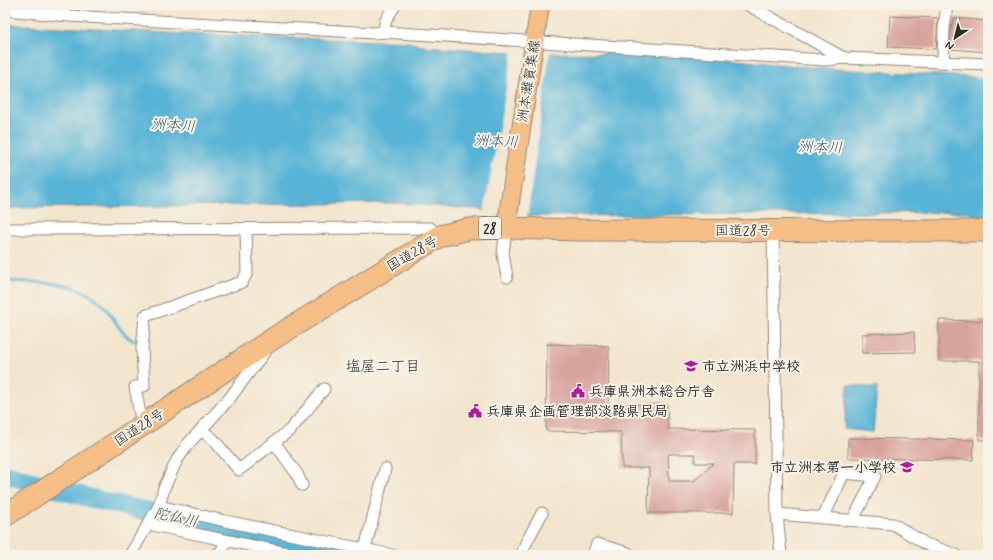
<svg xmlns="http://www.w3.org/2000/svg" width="993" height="560" font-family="Mynerve,'Klee One',sans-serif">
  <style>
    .water { fill: #58b4d6; stroke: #427080 }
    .pier { fill: #f3e5cd }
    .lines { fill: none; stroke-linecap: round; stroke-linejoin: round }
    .stream { stroke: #58b4d6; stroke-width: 3 }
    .river { stroke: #58b4d6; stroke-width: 19 }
    .building { fill: #d9a39d; fill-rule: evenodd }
    .street-casing { stroke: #8f887c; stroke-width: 13 }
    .primary-casing { stroke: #8f887c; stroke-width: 20 }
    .highway-casing { stroke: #8f887c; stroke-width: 23 }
    .street { stroke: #fff; stroke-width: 11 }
    .primary { stroke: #f6be87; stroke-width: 18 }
    .highway { stroke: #f6be87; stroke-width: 21 }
    .labels { text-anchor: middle; stroke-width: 4; stroke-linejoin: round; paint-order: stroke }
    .shield { fill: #f7f3e8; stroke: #686764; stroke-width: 1 }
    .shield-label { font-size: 13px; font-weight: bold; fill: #2b2b2b }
    .street-label { font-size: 14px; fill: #2b2b2b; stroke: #f7f3e8 }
    .poi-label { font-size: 14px; font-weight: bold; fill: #2b2b2b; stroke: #f7f3e8; text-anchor: start }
    .water-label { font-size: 15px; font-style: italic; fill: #3b5b67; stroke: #f7f3e8 }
    .neighbourhood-label { font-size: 15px; fill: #2b2b2b; stroke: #f7f3e8 }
  </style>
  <rect width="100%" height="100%" fill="#f7f3e8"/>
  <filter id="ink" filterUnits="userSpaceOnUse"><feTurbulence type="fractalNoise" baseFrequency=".025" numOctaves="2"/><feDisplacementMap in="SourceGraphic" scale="8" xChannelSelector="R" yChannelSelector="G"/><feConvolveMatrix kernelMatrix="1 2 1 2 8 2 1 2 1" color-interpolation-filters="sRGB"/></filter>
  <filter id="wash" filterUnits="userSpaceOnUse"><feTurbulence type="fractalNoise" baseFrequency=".012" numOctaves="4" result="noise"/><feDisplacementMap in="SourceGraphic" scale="16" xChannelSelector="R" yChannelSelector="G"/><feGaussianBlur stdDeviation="0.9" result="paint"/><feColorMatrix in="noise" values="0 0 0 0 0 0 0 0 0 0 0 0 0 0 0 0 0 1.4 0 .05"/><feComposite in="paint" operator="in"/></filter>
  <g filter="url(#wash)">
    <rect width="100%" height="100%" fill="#f3e5cd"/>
    <g class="water">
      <path d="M5,24L186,34L408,42L423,46L523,53L672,54L817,68L988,78V218H979L968,212L528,216L476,209L395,203L5,208Z"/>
      <path d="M848,385L877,388L873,432L844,429Z"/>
    </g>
    <path class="pier" d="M513,50L550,51L527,218L484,212Z"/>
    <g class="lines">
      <path class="stream" d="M5,281C38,283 77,279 102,304C113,315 120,334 134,341"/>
      <path class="river" d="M5,474L97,500L233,531L349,555"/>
    </g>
    <g id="blocks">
      <g class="building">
        <path d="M890,16L938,18L936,49L888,47Z"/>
        <path d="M954,18L988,21V52L950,49L951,29Z"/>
        <path d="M939,320L988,321V440H979V361H939Z"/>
        <path d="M914,332L915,352L862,353V334Z"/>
        <path d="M547,344L609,346L608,405L667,404L668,429L755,430V464H734L733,513H648L649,468H622L621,432L546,431ZM668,454H695V463H714L694,481H669Z"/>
        <path d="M848,438L974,440L973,460L848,458Z"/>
      </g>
    </g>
  </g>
  <g filter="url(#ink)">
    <use href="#blocks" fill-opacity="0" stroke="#8f887c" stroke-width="1"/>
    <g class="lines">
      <g class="street-casing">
        <g id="street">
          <path d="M748,5L844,58"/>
          <path d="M5,10L69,16L374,33L383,32L825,60L844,58L988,64"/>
          <path d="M383,32L386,20L395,5"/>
          <path d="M943,62L944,28L947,5"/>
          <path d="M506,228L503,254L507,277"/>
          <path d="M5,229L430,228L440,236"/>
          <path d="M773,230L777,514L781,555"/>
          <path d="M142,425L135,387L144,386L142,349L145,316L242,282L247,273L246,229"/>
          <path d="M201,430L213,439L239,470L291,429L324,389"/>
          <path d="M274,442L297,474L302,485"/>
          <path d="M159,506L225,521L393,555"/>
          <path d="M777,514L893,524L926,544L956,555"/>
          <path d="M823,518L844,473L875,476L853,520"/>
          <path d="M148,524L297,555"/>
          <path d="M365,549L385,469"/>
          <path d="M130,555L159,506L164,488L177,460L188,444L229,399L266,350"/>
          <path d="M214,555L221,552L226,541"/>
          <path d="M522,555L525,545L542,513"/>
          <path d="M593,555L597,544L628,553"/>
        </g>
      </g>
      <g class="primary-casing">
        <path id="primary" d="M506,228L540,5"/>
      </g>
      <g class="highway-casing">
        <path id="highway" d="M5,516L274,338L440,236L469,229L506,228L578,230L988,231"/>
      </g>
      <use href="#street" class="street"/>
      <use href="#primary" class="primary"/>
      <use href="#highway" class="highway"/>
    </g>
  </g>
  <defs>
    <g id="school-bare" transform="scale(1.08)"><path d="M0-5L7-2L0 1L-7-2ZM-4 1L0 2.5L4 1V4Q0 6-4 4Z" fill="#b5179e" stroke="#f7f3e8" stroke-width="2.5" paint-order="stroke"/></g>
    <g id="civic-bare" transform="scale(1.08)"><path d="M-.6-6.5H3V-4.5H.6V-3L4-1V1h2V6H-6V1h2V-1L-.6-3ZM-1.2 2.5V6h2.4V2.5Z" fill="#b5179e" stroke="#f7f3e8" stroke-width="2.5" paint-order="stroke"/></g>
  </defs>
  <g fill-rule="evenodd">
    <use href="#school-bare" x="691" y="366"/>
    <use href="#civic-bare" x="578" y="391"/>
    <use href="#civic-bare" x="475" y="411"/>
    <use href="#school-bare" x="907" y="467"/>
  </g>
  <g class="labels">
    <rect class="shield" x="479" y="217" width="22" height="22" rx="3"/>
    <g class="shield-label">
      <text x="490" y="233">28</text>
    </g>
    <g class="street-label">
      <text transform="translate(528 81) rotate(-81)" y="5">洲本灘賀集線</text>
      <text x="743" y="235">国道28号</text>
      <text transform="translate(412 253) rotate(-30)" y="5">国道28号</text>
      <text transform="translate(139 427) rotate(-33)" y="5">国道28号</text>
    </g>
    <g class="poi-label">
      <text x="702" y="371">市立洲浜中学校</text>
      <text x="589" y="396">兵庫県洲本総合庁舎</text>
      <text x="486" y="416">兵庫県企画管理部淡路県民局</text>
      <text x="896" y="472" text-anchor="end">市立洲本第一小学校</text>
    </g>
    <g class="water-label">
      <text transform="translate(173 125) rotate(3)" y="5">洲本川</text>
      <text transform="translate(496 141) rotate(2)" y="5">洲本川</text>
      <text transform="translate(820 147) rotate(1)" y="5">洲本川</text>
      <text transform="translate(176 517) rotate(12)" y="5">陀仏川</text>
    </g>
    <g class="neighbourhood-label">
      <text x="383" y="371">塩屋二丁目</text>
    </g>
  </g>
  <rect width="993" height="560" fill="none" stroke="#f7f3e8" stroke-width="20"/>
  <g transform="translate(955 38) rotate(215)" stroke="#f7f3e8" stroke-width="3" paint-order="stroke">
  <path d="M0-3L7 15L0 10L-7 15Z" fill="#2b2b2b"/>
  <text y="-6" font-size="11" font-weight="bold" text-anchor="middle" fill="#2b2b2b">N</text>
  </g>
</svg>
